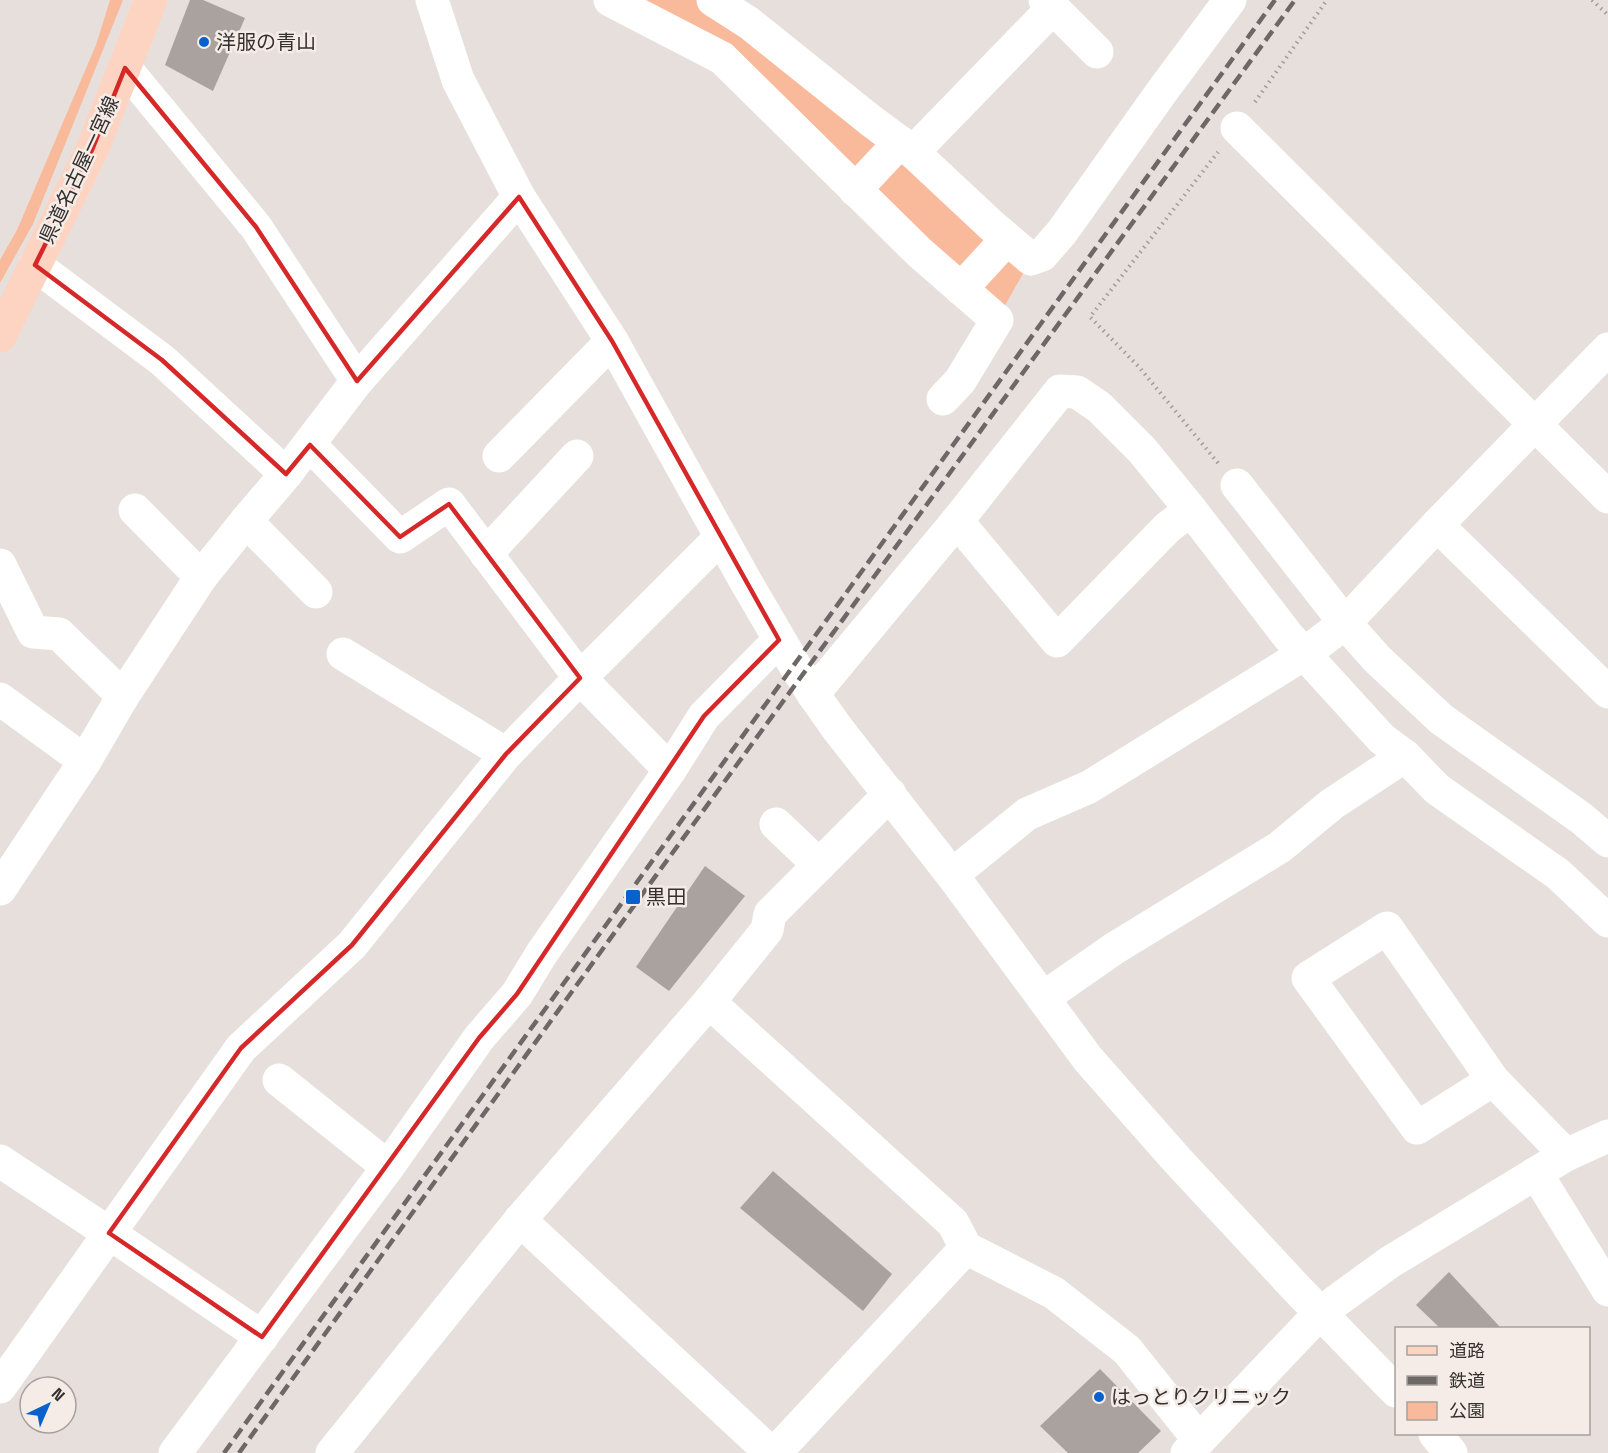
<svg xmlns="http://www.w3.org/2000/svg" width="1608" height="1453" font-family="'Space Grotesk','Noto Sans JP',sans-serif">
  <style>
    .green { fill: #f9ba9b }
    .building { fill: #aaa29e }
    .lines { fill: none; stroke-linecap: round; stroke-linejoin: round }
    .path { stroke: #a39d9a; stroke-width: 4; stroke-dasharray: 1.5 4.5; stroke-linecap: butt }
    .minor { stroke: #fff; stroke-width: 33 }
    .major { stroke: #fdd4c1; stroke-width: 33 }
    .rail { stroke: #6d6866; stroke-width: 4.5; stroke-dasharray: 12 6; stroke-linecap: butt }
    .marked { fill: none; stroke: #d62828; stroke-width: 4.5; stroke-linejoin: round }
    .poi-dot { fill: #0962cb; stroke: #f5ece8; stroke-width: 2 }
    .labels { text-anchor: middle; stroke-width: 5; stroke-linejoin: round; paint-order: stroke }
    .poi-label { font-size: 20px; fill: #33302e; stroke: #f5ece8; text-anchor: start }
    .street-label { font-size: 20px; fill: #33302e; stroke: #f5ece8 }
  </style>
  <rect width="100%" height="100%" fill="#e7dfdb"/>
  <g class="green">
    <path d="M110,0H123L33,224L0,283V260L17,230L96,45Z"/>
    <path d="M610,0H713L1031,259L997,320L722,58Z"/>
  </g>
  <g class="building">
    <path d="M190,0H203L245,18L213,91L165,65Z"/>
    <path d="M705,866L745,896L669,991L636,967Z"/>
    <path d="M773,1171L892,1274L863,1311L740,1208Z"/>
    <path d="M1449,1272L1500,1327L1498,1328H1440L1416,1305Z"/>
    <path d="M1100,1369L1161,1431L1138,1453H1068L1040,1426Z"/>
  </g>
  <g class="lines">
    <g class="path">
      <path d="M1592,0L1608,15"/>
      <path d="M1255,102L1327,0"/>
      <path d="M1218,463L1139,367L1090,317L1218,152"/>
    </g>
    <g class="minor">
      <path d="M432,0L458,80L519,197L612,341L746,582L794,664L813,694L837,728L952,875L1088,1059L1177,1160L1298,1290L1396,1391"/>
      <path d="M610,0L722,58L919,252L997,320L960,381L943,399"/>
      <path d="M713,0L749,23L870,120L913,152L991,225L1031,259L1042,255L1062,232L1163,90L1230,0"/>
      <path d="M1053,8L1097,52"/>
      <path d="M125,68L256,227L357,381"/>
      <path d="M1237,128L1608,497"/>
      <path d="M913,152L1053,8L1045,0"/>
      <path d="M855,190L900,142"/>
      <path d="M35,265L162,360L286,474"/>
      <path d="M961,289L1007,239"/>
      <path d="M499,456L612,341"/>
      <path d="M1237,485L1345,623L1377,659L1441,719L1581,818L1608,841"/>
      <path d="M135,510L201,577"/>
      <path d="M246,521L316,592"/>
      <path d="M957,521L1057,641L1168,527L1191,510"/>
      <path d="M1437,525L1608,692"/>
      <path d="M486,554L577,456"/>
      <path d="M0,565L33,632L59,634L123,696"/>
      <path d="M343,654L506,754"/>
      <path d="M813,694L957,521L1060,391L1077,392L1099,407L1142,450L1191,510L1288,636L1382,739L1405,756L1437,789L1558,874L1608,921"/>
      <path d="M0,699L85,761"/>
      <path d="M670,770L580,678L721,537"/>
      <path d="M776,824L819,865"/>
      <path d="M952,875L1027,814L1089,787L1304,654L1345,623L1437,525L1608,349"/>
      <path d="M0,889L85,761L123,696L201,577L246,521L286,474L357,381L519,197"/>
      <path d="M1043,998L1115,948L1280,847L1332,804L1405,756"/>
      <path d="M709,1002L953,1223L966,1248L1054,1293L1127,1350L1199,1440"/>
      <path d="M279,1080L388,1167"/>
      <path d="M1493,1080L1417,1128L1308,978L1387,928L1493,1080L1566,1155"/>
      <path d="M0,1161L109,1233L262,1337"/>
      <path d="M1536,1173L1608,1290"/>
      <path d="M520,1220L771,1453"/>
      <path d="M0,1387L241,1048L352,945L506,754L580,678L449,504L400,537L310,445"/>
      <path d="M1435,1434L1451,1453"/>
      <path d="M175,1453L388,1167L479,1038L517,994L542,953L670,770L704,716L779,640"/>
      <path d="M332,1453L520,1220L709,1002L767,930L770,914L890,794"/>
      <path d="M775,1453L966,1248"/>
      <path d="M1187,1453L1320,1313L1390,1262L1566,1155L1608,1136"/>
    </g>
    <path class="major" d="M0,336L92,150L151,0"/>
    <g class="rail">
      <path d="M224,1453L1275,0"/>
      <path d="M239,1453L641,896L1295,0"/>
    </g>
  </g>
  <path class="marked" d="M125,68L256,227L357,381L519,197L612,341L779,640L704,716L517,994L479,1038L262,1337L109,1233L241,1048L352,945L506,754L580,678L449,504L400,537L310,445L286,474L162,360L35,265L92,150Z"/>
  <g class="poi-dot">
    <circle cx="204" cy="42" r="6"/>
    <rect x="625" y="889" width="16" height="16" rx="3"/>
    <circle cx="1099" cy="1397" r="6"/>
  </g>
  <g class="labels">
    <g class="poi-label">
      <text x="216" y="49">洋服の青山</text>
      <text x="646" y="904">黒田</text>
      <text x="1111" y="1404">はっとりクリニック</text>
    </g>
    <g class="street-label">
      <text transform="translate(79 170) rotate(-65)" y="7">県道名古屋一宮線</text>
    </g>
  </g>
  <rect x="1395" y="1327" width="195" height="108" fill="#f5ece8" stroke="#a7a19e" stroke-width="1.5"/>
  <rect x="1407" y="1346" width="30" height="9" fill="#fdd4c1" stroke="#a7a19e" stroke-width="1.5"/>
  <text x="1449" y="1357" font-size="18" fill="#33302e">道路</text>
  <rect x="1407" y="1376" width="30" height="9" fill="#6d6866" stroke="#a7a19e" stroke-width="1.5"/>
  <text x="1449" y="1387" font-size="18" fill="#33302e">鉄道</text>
  <rect x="1407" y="1402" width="30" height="18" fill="#f9ba9b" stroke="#a7a19e" stroke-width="1.5"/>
  <text x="1449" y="1417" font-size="18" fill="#33302e">公園</text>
  <g transform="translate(48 1405) rotate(44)"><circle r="28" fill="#f5ece8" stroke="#a7a19e" stroke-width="1.5"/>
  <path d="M0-4.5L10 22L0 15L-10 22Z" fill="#0962cb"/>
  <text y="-9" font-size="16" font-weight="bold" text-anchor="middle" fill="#33302e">N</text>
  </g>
</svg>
